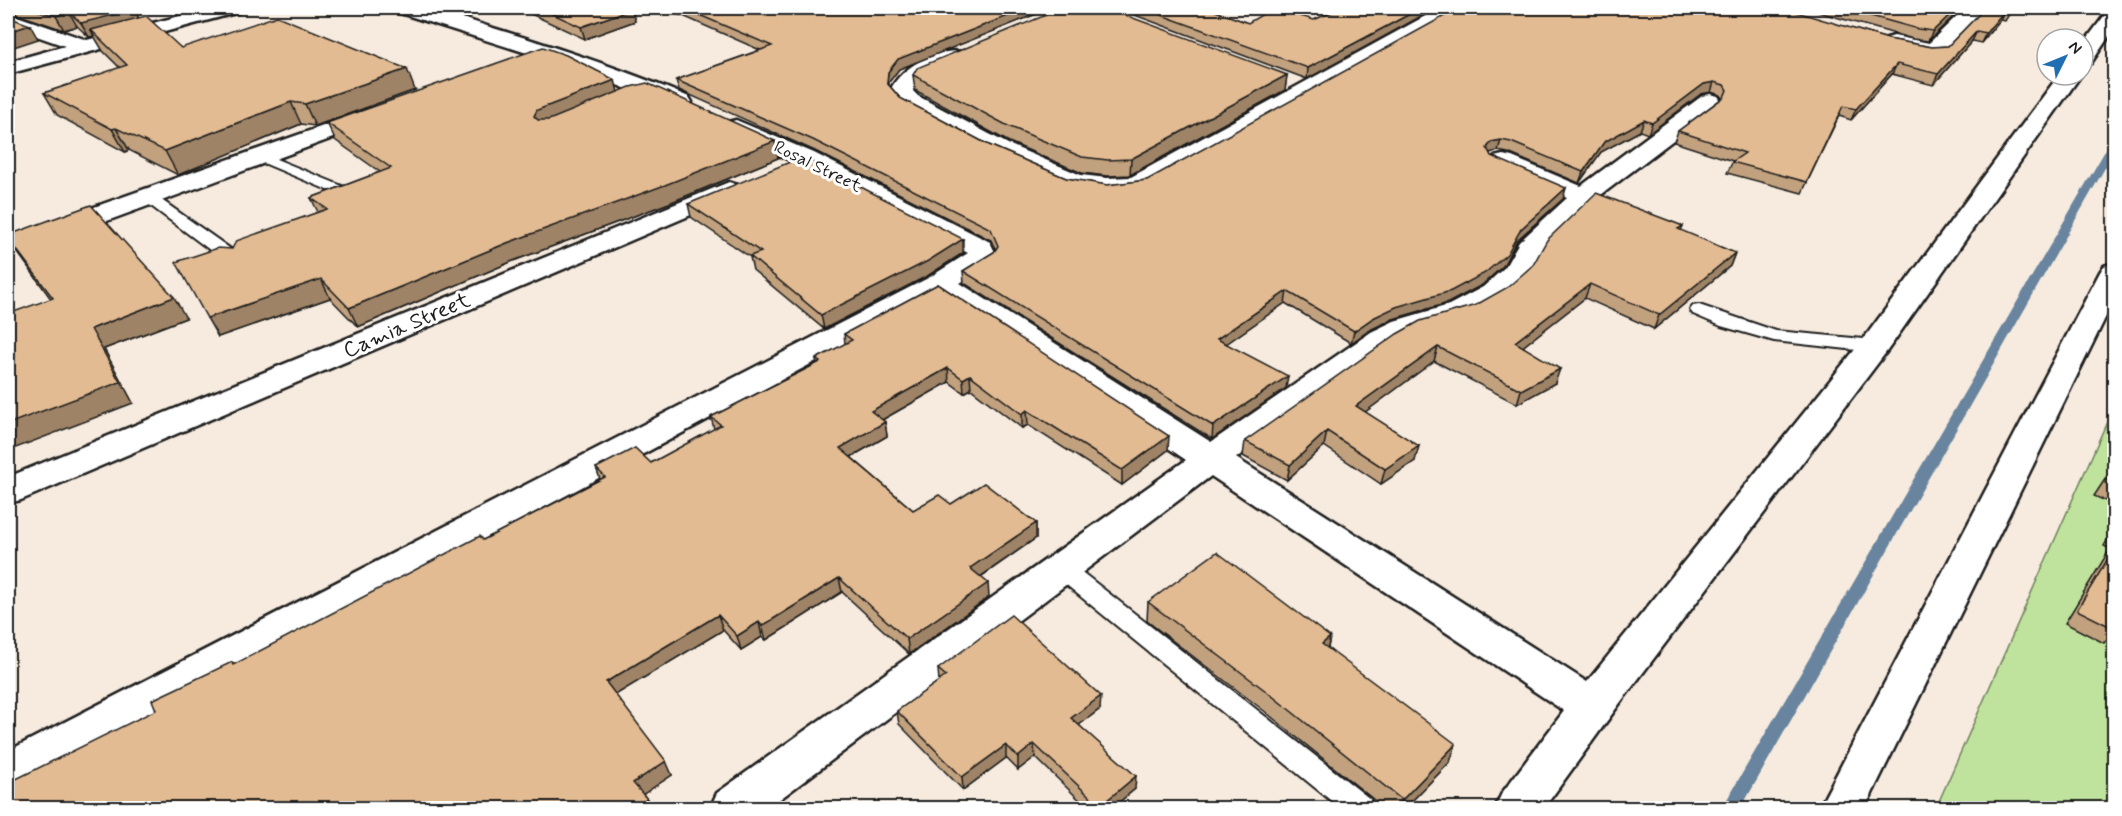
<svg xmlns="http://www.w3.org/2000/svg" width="2122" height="816" font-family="Mynerve,sans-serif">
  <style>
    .green { fill: #bfe39d; stroke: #6e805c; stroke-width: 1.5 }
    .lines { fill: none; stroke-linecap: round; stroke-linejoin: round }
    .stream { fill: #67849e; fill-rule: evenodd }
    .lane-casing { stroke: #1c1c1c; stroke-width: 4 }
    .street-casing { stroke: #1c1c1c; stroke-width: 5 }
    .secondary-casing { stroke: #1c1c1c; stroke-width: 5 }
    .lane { fill: #fff; fill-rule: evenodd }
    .street { fill: #fff; fill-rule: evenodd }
    .secondary { fill: #fff; fill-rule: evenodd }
    .wall { fill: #c2a17e; stroke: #1c1c1c; stroke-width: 1.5 }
    .shaded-wall { fill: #9e8366; stroke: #1c1c1c; stroke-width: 1.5 }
    .building { fill: #e2bb92; stroke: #1c1c1c; stroke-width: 1.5 }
    .labels { text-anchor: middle; stroke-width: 6; stroke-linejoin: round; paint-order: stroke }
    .far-street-label { font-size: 18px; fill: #1c1c1c; stroke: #fff }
    .street-label { font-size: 22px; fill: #1c1c1c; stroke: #fff }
  </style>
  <rect width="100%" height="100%" fill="#f6ebde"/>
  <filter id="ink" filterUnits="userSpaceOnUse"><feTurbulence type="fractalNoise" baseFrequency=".0167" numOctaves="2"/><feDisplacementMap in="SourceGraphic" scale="12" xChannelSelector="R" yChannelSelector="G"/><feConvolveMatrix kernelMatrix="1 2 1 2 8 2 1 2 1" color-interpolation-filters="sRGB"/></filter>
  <g filter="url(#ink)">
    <path class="green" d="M2114,406V808H1936Z"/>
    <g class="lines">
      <path class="stream" d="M2114,141V152L1741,808H1722L2109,144Z"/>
      <g class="lane-casing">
        <g id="lane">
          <path d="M259,152L352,190L355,193L347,198L342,196L254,159L252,156Z"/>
          <path d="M148,192L153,194L242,257L244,261L242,265H230L143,200L140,197L143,194Z"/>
          <path d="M1699,305L1776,331L1875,340L1881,342L1884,346L1881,350L1875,352L1774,341L1721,326L1693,314L1690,310L1693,306Z"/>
          <path d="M1061,560L1069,562L1370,799L1373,808H1340L1053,574L1050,568L1053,562Z"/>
        </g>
      </g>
      <g class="street-casing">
        <g id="street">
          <path d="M211,8H242L239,12L8,74V62L65,46L8,26V13L87,40Z"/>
          <path d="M394,8C428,4 461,18 493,28C559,48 625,70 689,97L692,102L689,107L681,109L673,107L571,67L397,12Z"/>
          <path d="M1440,8H1464L1461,12L1146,189L1107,194L1067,187L990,154L902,106L890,92C897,69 938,47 962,52L965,57L962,62C945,68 918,72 913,91L918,96L1008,144L1081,175L1107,178L1131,177Z"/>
          <path d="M1965,8H1986L1941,54C1925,58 1903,50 1887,46L1884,42L1887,38L1894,36L1929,43Z"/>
          <path d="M2114,10V29L2091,63L2083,64V44L2107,12Z"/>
          <path d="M2059,75H2081L1887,351L1620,703L1544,808H1495L1502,793L1564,711L1211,476L768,808H710L717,793L1186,460L939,295L24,787L8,793V751L930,277L968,253L796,163L728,132L724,127L728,122L736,120L814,153L990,242L997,256L993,262L960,283L1211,442L1371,332L1394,321L1449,305L1483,287L1505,267L1519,242L1567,198L1494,167L1491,162L1494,157L1503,155L1512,157L1581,186L1702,96L1710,94L1718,96L1721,101L1718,106L1593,201L1541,252L1527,277L1503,299L1471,317L1416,333L1393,346L1236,458L1587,682L1865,337Z"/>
          <path d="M374,108L382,110L386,115L382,120L66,236L56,238L46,236L42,230L46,224Z"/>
          <path d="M729,182L738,185L742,190L738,195L21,500L8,503V477Z"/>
        </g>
      </g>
      <g class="secondary-casing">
        <path id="secondary" d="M2114,263V300L1865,808H1819L2100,272L2104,266Z"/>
      </g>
      <use href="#lane" class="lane"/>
      <use href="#street" class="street"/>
      <use href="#secondary" class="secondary"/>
    </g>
    <g class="wall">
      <path d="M8,8H144L135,11L139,18L181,48L415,90L315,126L301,124L178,175L129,150L125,152L57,115L44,93L120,68L103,51L94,36L89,37L77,26L64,30L8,11Z"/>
      <path d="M428,8H452L440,11Z"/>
      <path d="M518,8H628L635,21L585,39Z"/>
      <path d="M650,8H810L852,11L882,8H1051L899,69L889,82V85L900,98L989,145L1066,178L1107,185L1147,180L1836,24L1888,39L1932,47L1948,46L1985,8H2013L2005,21L2000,20L1981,43L1972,41L1933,85L1892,74L1851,120L1839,116L1802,193L1727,173L1733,161L1674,142L1678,131L1722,98L1720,95L1711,92L1701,94L1648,134L1640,131L1601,152L1579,183L1508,153L1498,151L1489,153L1491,156L1563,199L1517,240L1503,266L1482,285L1448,303L1393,319L1370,330L1351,343L1285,303L1226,344L1286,388L1212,439L964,283L963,271L994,252L996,250L991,240L815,151L679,90L676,80L760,50L683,16Z"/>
      <path d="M1116,8H1207L1248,23L1314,20L1341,8L1307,79Z"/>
      <path d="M1804,8H1962L1928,41L1913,39Z"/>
      <path d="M2079,8H2107L2101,13Z"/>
      <path d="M913,75H1287L1285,90L1130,175L1107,176L1082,173L1009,142L915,90Z"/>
      <path d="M618,92L778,158L669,203L513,261L358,327L330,298L218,337L232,249L318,212L311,198L380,172L335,140L327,123Z"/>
      <path d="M688,204L963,253L929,275L824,329L753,270L750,257L691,217Z"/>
      <path d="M1683,226L1681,231L1735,253L1730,266L1654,329L1585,298L1523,346L1555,383L1517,404L1434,361L1365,412L1415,461L1381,484L1324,446L1287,480L1243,456L1245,441L1476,305Z"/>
      <path d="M8,239L186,318L104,349L133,403L51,299Z"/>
      <path d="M938,284L1168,450L1122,485L1028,425L1022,428L971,389L964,393L949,382L882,420L885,422L887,436L851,457L913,510L951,504L1036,523V538L981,577L989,597L909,654L842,592L766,640L762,637L741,650L723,630L615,695L672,775L643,794L647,799L651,808H8L156,710L232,662L234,665L483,540L600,479L596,468L651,463L714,429L711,417L817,363L816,359L845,344L844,334Z"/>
      <path d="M2115,464V505L2094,496Z"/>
      <path d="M2115,526V631L2104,643L2065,623L2110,549L2104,546Z"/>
      <path d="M1148,602L1330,637L1328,648L1450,762L1405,808H1384L1263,710L1147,621Z"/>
      <path d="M938,669L1100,709L1079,725L1135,789L1112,808H1088L1035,757L1018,770L1006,758L963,790L899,724L897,711L939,681Z"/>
    </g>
    <g class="shaded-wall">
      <path d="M127,8H144L135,11L142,24L91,30L94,36L89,37L81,23Z"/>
      <path d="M439,8H452L440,11Z"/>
      <path d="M1028,8H1051L899,69L889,82L888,93L887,83L888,72L898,59Z"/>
      <path d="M1421,8H1436L1307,79L1308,68Z"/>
      <path d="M1957,8H1962L1928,41L1933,31Z"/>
      <path d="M632,9L635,21L585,39L581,27Z"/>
      <path d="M2005,10L2000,20L1981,43L1986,33Z"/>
      <path d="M69,12L77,26L64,30L56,16Z"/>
      <path d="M30,25L38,39L8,49V32Z"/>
      <path d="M1977,31L1972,41L1933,85L1938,74Z"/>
      <path d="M1897,64L1892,74L1851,120L1856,109Z"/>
      <path d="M407,69L415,90L315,126L305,104Z"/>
      <path d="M1287,75L1285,90L1130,175L1131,159Z"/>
      <path d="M615,80L619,96L539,133L534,116L537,110Z"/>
      <path d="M1714,82L1711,92L1701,94L1648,134L1652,123L1704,84Z"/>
      <path d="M291,102L301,124L178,175L165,151Z"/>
      <path d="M1644,120L1640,131L1601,152L1579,183L1583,172L1604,142Z"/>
      <path d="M116,128L129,150L125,152L112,129Z"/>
      <path d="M1501,140L1498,151L1489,153L1487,148L1491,142Z"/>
      <path d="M775,141L778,158L669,203L513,261L358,327L349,308L507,243Z"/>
      <path d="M1566,188L1563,199L1517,240L1503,266L1482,285L1448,303L1393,319L1370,330L1351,343L1354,331L1373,318L1521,229Z"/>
      <path d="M963,239V253L929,275L824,329L821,315Z"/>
      <path d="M1735,253L1730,266L1654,329L1659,315Z"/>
      <path d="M321,279L330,298L218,337L207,318Z"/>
      <path d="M1590,284L1585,298L1511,356L1515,342Z"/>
      <path d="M1287,291L1285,303L1216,351L1217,339Z"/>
      <path d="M174,297L186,318L104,349L133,403L8,451V424L91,329Z"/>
      <path d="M1438,347L1434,361L1353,421L1356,406Z"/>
      <path d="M948,368L949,382L873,425L871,411Z"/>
      <path d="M1560,369L1555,383L1517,404L1521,390Z"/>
      <path d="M970,375L971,389L964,393L963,379Z"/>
      <path d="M1288,376L1286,388L1212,439L1213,426Z"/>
      <path d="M1027,410L1028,425L1022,428V414Z"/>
      <path d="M885,422L887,436L842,462L840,448Z"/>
      <path d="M1327,431L1324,446L1287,480L1290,465Z"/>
      <path d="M1169,436L1168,450L1122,485V470Z"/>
      <path d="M1419,446L1415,461L1381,484L1385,469Z"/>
      <path d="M1036,523V538L971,583L970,568Z"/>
      <path d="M839,578L842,592L766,640L762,626Z"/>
      <path d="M988,583L989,597L909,654L907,639Z"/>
      <path d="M718,615L723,630L612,697L606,682Z"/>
      <path d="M759,622L762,637L741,650L737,636Z"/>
      <path d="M1330,637L1326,656L1322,644Z"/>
      <path d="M1101,696L1100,709L1071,731V718Z"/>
      <path d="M1034,744L1035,757L1018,770V757Z"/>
      <path d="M1456,744L1450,762L1405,808H1399L1402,800Z"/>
      <path d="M1006,745V758L963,790L962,777Z"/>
      <path d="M666,761L672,775L639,797L633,783Z"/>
      <path d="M1136,776L1135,789L1112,808H1100V806Z"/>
      <path d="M647,799L651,808H633Z"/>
    </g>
    <g class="building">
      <path d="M30,8H132L134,10L81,23L69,12L56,16Z"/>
      <path d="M540,8H628L632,9L581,27Z"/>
      <path d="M683,8H810L852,11L882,8H1028L898,59L888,72L887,83L900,98L989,145L1066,178L1107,185L1147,180L1459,8H1783L1888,39L1932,47L1948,46L1985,8H2012L2010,11L2005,10L1986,33L1977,31L1938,74L1897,64L1856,109L1843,106L1807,182L1732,162L1745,153L1678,131L1724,97L1727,90L1724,85L1714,82L1704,84L1652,123L1644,120L1604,142L1583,172L1511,142L1501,140L1491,142L1487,148L1491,156L1566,188L1521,229L1507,254L1485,273L1451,291L1396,307L1373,318L1354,331L1287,291L1217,339L1288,376L1213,426L963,271L994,252L998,246L991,229L813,140L676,80L772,46Z"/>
      <path d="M1063,8H1106L1287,75L1131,159L1108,160L1082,157L1008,126L913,75L917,68Z"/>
      <path d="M1142,8H1207L1248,23L1273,8L1314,20L1341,8H1421L1308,68Z"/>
      <path d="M1842,8H1957L1933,31L1918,29Z"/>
      <path d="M146,16L181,48L277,16L407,69L305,104L291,102L165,151L116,128L112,129L44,93L127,65L91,30Z"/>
      <path d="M8,17L30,25L8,32Z"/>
      <path d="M543,47L566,55L615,80L537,110L534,116L538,120H549L630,87L647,83L775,141L665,185L507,243L349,308L321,279L207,318L176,262L218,248L232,249L236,241L327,209L311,198L391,168L327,123Z"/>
      <path d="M802,157L963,239L928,261L821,315L750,256L761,252L688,204Z"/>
      <path d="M1596,193L1683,226L1678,229L1735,253L1659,315L1590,284L1515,342L1560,369L1521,390L1438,347L1356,406L1419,446L1385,469L1327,431L1290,465L1245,441L1397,334L1420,321L1476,305L1508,287L1533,265L1547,240Z"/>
      <path d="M91,205L174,297L91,329L120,382L8,424V314L53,298L8,238V232H17Z"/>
      <path d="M938,284L1169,436L1122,470L1027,410L1022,414L970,375L963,379L948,368L871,411L885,422L840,448L913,510L939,495L951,504L984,483L1036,523L970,568L988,583L907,639L839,578L762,626L759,622L737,636L718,615L606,682L666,761L633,783L647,799L633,808H8V783L156,710L152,700L232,662L233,665L480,536L483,540L605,477L596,468L635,448L651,463L721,425L711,417L820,362L816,359L852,340L844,334Z"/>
      <path d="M2115,467V487L2105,483Z"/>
      <path d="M2115,547V629L2077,610Z"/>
      <path d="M1217,552L1330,637L1322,644L1456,744L1402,800L1266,691L1148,602Z"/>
      <path d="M1011,615L1101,696L1071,718L1136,776L1100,806L1034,744L1018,757L1006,745L962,777L897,711L946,676L938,669Z"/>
    </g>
  </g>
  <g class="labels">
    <g class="far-street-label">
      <text transform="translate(818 166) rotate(26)" y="6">Rosal Street</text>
    </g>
    <g class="street-label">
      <text transform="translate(406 324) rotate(-23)" y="8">Camia Street</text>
    </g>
  </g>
  <rect width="2122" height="816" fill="none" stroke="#fff" stroke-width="30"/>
  <rect x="15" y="15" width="2092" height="786" fill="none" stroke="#1c1c1c" stroke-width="2" filter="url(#ink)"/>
  <g transform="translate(2065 57) rotate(47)"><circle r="28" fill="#ffffff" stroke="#a4a4a4" stroke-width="1.5"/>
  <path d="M0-4.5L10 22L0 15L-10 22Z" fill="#1f6fb2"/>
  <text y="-9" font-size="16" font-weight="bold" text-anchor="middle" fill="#1c1c1c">N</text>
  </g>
</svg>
